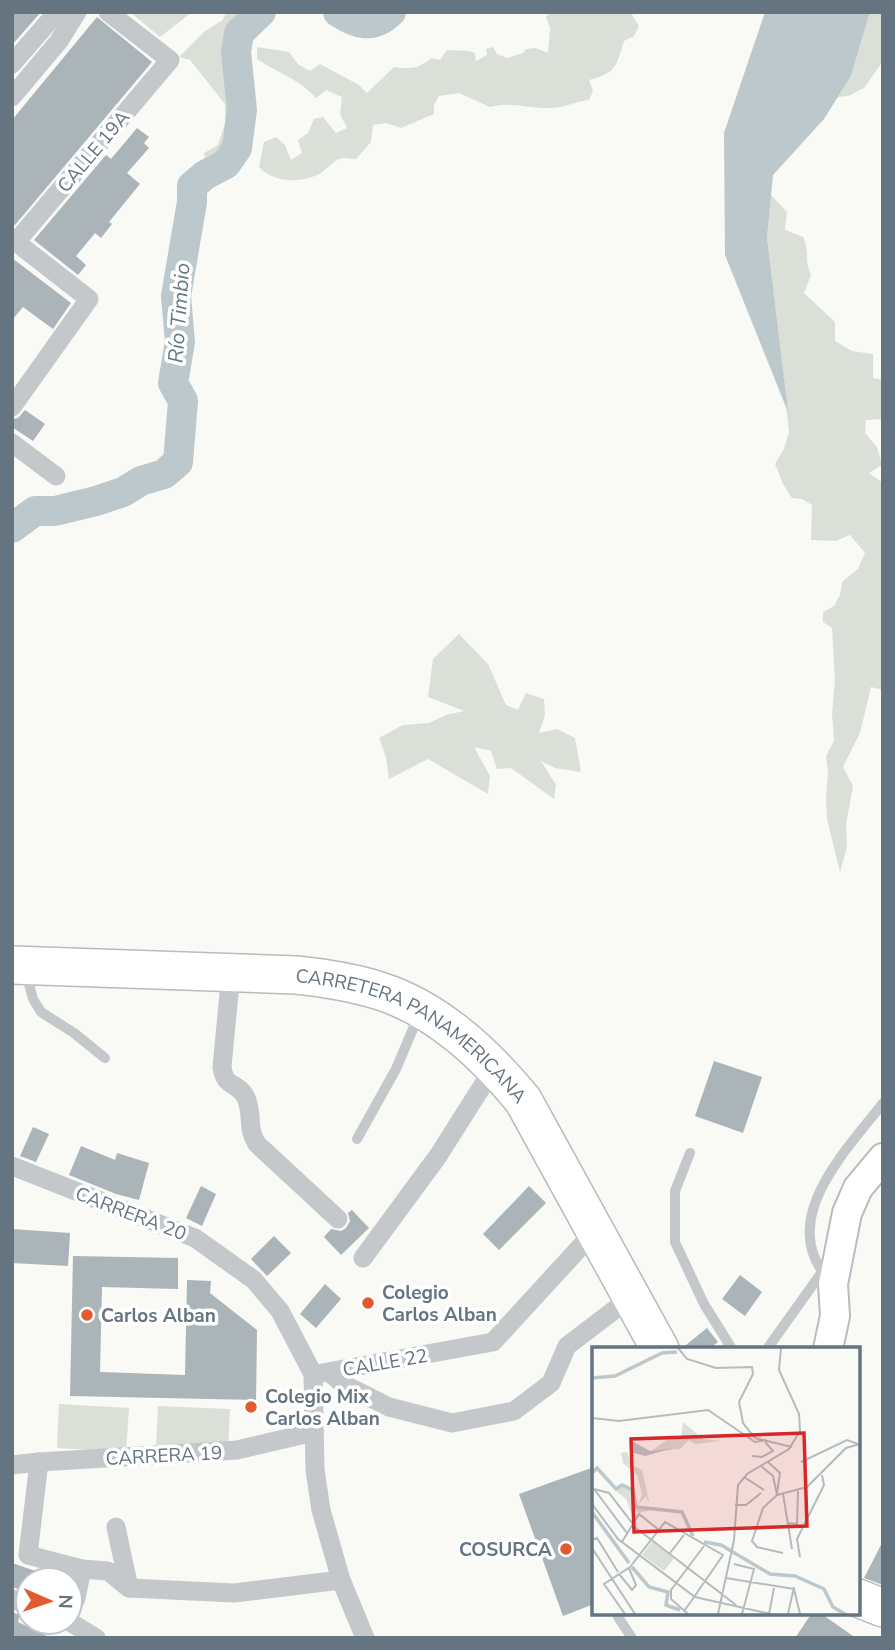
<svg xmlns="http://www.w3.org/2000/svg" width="895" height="1650" font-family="'Nunito Sans',sans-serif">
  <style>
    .green { fill: #dae0d7 }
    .water { fill: #bcc8cc }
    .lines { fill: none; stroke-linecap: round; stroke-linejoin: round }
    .river { stroke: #bcc8cc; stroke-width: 30 }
    .building { fill: #abb4b9 }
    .secondary-casing { stroke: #b6bcc0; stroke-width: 32 }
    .highway-casing { stroke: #b7bbbe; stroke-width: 40 }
    .lane { stroke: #c4c8cb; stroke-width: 10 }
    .street { stroke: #c4c8cb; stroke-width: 19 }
    .secondary { stroke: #fff; stroke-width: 28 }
    .highway { stroke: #fff; stroke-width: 37 }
    .poi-dot { fill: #e25a2d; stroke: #fff; stroke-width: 2.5 }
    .labels { text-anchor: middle; stroke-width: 7; stroke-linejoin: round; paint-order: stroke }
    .street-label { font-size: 19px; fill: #647481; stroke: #fff }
    .poi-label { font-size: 19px; font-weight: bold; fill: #647481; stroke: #fff; text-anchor: start }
    .water-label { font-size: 21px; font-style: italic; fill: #647a82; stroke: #fff }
    .inset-river { fill: none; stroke: #bcc8cc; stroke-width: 3.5 }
    .inset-road { fill: none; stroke: #b4bcc0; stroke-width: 2 }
    .view { fill: #d62828; fill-opacity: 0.15; stroke: #d62828; stroke-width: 3.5 }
    .inset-edge { fill: none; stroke: #647481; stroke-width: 3.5 }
  </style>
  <rect width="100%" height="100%" fill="#f9f9f6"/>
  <g class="green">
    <path d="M130,12H192L160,37Z"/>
    <path d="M226,12H249C243,20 233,30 230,39C229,44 230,51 230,56C230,95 259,150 206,168L204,153L218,145L225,123V104L190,60L179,57L205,31L223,20Z"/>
    <path d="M552,12H636L632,15L639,26L634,36L624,41C616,67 616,73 589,80L593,91L589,100C576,101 563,108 551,108C529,109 511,101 490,107L459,93L439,96L434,105V114L401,128L386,123L373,125L371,142L356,159C350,159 344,157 339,159C332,162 327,169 321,173C300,184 275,183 259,167L264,142L276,137L285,145L291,160L302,153L298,140L308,133L314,119L323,117L336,133L347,128L340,114L342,97L326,90L316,98C299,79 278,73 257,59V47L289,52L298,64L310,71L320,64L359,85L367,93L394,67C410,69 419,69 431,58L440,60L447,50L469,51L475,53L476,61L487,55L486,49L493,47L497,54L507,58L523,53L526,49L536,48L548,53L550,28L546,17Z"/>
    <path d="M870,12H883V61L864,88L848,96L838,97L851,76Z"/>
    <path d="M771,195L787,212L785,230L803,237C810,252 804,260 811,275L804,293L835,322V341L852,351L873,354V378L883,380V419L866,420L865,433L877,447L882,465L869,473L883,483V690L871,687L860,733L843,767L853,786L846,825L847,847L840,872L827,819L826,796L828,773L826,756L834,741L832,714L835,679L832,628L823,622V612L834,606L840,595L842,582L858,569L865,553L850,535L836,541L811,540L812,505L802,499L792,498L783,484L775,464L784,449L789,432L767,238Z"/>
    <path d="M459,634L488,664L506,705L518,710L526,693L544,699L545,715L539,733L557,729L575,738L581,772L555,768L541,761L556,785L554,799L511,768L497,769L491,751L474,747L490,776L488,794L428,759L389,779L386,757L379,738L403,725L429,723L446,715L464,711L428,697L433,659Z"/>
    <path d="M59,1404L129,1408L126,1452L57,1448Z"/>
    <path d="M158,1406L230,1409L228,1451L156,1448Z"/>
  </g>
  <path class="water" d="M765,12H870L851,76L824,119L773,175L767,238L788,412L725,255L724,133Z"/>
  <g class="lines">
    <g class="river">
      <path d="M338,12C356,24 373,30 391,12"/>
      <path d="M12,528L35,511H55L96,501L123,492L141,481L164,474L178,462L183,401L173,383L180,342L176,296L192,202V186L205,175L226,164L237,148L242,110L236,52L239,33L261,12"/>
    </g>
  </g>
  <g class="building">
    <path d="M12,12H41L12,45Z"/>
    <path d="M97,17L152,62L15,225L12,223V120Z"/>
    <path d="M137,128L149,137L144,143L149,148L127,173L140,184L109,222L112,224L101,238L95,233L76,256L86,265L78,275L34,240L106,155L111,159Z"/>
    <path d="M12,258L71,303L53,329L23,307L12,320Z"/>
    <path d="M25,410L45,424L33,441L12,427V419L18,418Z"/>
    <path d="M714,1061L762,1077L743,1133L695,1116Z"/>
    <path d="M33,1127L49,1134L36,1162L20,1156Z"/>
    <path d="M81,1146L115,1160L117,1153L149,1163L139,1200L116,1194L69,1175Z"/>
    <path d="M201,1186L216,1194L202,1226L186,1218Z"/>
    <path d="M529,1186L546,1203L499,1250L483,1234Z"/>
    <path d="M352,1210L369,1228L341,1255L324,1237L331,1229L341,1231L346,1228L350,1221L348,1213Z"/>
    <path d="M12,1229L70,1233L68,1266L12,1263Z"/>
    <path d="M274,1236L291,1253L267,1276L251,1259Z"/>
    <path d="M73,1256L178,1258V1289L102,1287L100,1372L185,1375L187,1280L211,1281L210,1293L257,1330L256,1400L70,1396Z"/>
    <path d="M740,1275L762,1292L745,1316L722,1299Z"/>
    <path d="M325,1284L341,1299L316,1328L300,1314Z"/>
    <path d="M707,1328L718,1342L709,1349H681Z"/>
    <path d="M594,1467V1604L563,1616L519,1494Z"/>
    <path d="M883,1541V1585L864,1578Z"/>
    <path d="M12,1563L56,1578L55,1580H28V1592L12,1587Z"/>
    <path d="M12,1612L20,1615L18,1622L51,1638H12Z"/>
    <path d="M812,1613H820L856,1638H795Z"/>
  </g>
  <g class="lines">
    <g class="secondary-casing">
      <path id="secondary" d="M828,1349L835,1316L833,1284L847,1213L858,1188L883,1158"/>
    </g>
    <g class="highway-casing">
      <g id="highway">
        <path id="s1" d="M12,965L296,975C325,978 352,982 380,991C437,1009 486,1055 523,1100L660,1349"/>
        <path d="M858,1598L883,1608"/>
      </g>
    </g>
    <g class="lane">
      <path d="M26,973L33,999L41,1012L74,1033L105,1058"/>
      <path d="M357,1139L396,1069L418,1017"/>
      <path d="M690,1153L675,1191V1242L704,1304L732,1349"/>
      <path d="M828,1279C776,1219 847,1150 883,1103"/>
      <path d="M767,1349L822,1272"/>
      <path d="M618,1617L632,1638"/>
    </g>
    <g class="street">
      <path d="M12,64L57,12"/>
      <path d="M12,97L59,41L77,12"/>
      <path d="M12,239L89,299L12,407"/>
      <path d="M16,242L170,60L108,12"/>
      <path d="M12,443L56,476"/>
      <path d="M231,973L222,1067C225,1089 238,1082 245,1096C254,1112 246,1127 257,1144L338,1219"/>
      <path d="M12,1166L195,1238L254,1280L280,1311L313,1374L315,1470L321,1510L341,1580L365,1638"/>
      <path d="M363,1258L438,1156L495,1066"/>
      <path d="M329,1372L343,1384L389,1407L452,1423L514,1411L551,1383L567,1346L630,1298"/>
      <path d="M322,1373L493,1342L595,1231"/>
      <path d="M39,1462L28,1555L82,1569L108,1571L129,1588L234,1593L341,1580"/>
      <path d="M12,1465L39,1462L237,1450L314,1432"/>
      <path d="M116,1527L129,1588"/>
      <path d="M12,1599L28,1605"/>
      <path d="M70,1611L76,1598L82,1569"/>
      <path d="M70,1622L96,1638"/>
    </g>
    <use href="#secondary" class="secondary"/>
    <use href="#highway" class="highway"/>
  </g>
  <g class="poi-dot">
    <circle cx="368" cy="1303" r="7"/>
    <circle cx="87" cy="1315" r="7"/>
    <circle cx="251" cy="1407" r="7"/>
    <circle cx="566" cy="1549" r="7"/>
  </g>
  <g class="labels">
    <g class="street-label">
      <text transform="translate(93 151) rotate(-50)" y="7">CALLE 19A</text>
      <text dy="7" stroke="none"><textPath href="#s1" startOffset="418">CARRETERA PANAMERICANA</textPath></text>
      <text transform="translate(131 1213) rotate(21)" y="7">CARRERA 20</text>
      <text transform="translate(385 1362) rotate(-10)" y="7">CALLE 22</text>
      <text transform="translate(164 1455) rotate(-3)" y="7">CARRERA 19</text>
    </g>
    <g class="poi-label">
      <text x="382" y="1299">Colegio<tspan x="382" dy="22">Carlos Alban</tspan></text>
      <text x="101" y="1322">Carlos Alban</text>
      <text x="265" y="1403">Colegio Mix<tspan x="265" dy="22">Carlos Alban</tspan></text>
      <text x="552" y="1556" text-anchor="end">COSURCA</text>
    </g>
    <g class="water-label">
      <text transform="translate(179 313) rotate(-86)" y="7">Río Timbio</text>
    </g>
  </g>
  <g transform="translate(592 1347)">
    <rect width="268" height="268" fill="#f9f9f6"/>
    <path d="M91,75L111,92L130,94L103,97L97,93L88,102L59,104L80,89L89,92ZM35,105L40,118L50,123L58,158L54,149L46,158L50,147L45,128L31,116L29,106ZM30,139L42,145V159L55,160L59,163L47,166L40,161L45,169L42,173L34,152L23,143ZM60,195L82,211L72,224L50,208Z" fill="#dae0d7"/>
    <path d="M40,94L58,104L82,101L53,109L39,105Z" fill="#bcc8cc"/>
    <path class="inset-river" d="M0,31L23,29L70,6L85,5M0,126L5,121L24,142L30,138L41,143L44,160L90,165L101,189M0,165L37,216M112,195L129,198L178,227L203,229L232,242L241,260L253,267M40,220L57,240L76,245L74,258L88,263"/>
    <path class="inset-road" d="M86,1L95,12L124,21L160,20L161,27L147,55L151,76L163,91L200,100M0,71L27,74L116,63L163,95L174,93M160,109L170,110L181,104L173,95M176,115L188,126L185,146M209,115L255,93L266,97M169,119L181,129L185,148M152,130L172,143M2,142L17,146L44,181L144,258M2,142L35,186M191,147L200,202M185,148L215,140L254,101L268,97M185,148L171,161L160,194L165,200L191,206M0,157L26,192L103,250L179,267M143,158H154L169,146M195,176L205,177L206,144M0,193L5,191L26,225M30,195L47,167L67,183M0,201L43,267M78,206L92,188M208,210L205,192L232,138L230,128M142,217L162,222L150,267M27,227L40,243L44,238L37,221M134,231L202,242M202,242L208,267M33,267L12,237L38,220L73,175L131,208L93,263M96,267L79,252V243L112,199M126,267L142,193L146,138L155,127L197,102L208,84L207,67L187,23L189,1M177,267L182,241M196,267L202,240"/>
    <path class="view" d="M212,86L215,179L42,185L39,92Z"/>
    <rect width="268" height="268" class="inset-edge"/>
  </g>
  <rect width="895" height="1650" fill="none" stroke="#647481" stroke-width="28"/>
  <g transform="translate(49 1601) rotate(92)"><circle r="33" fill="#ffffff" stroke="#c1c7cd" stroke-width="2"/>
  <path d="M0-5L12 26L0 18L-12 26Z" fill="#e25a2d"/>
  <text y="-10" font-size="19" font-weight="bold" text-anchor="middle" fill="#647481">N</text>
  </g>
</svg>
